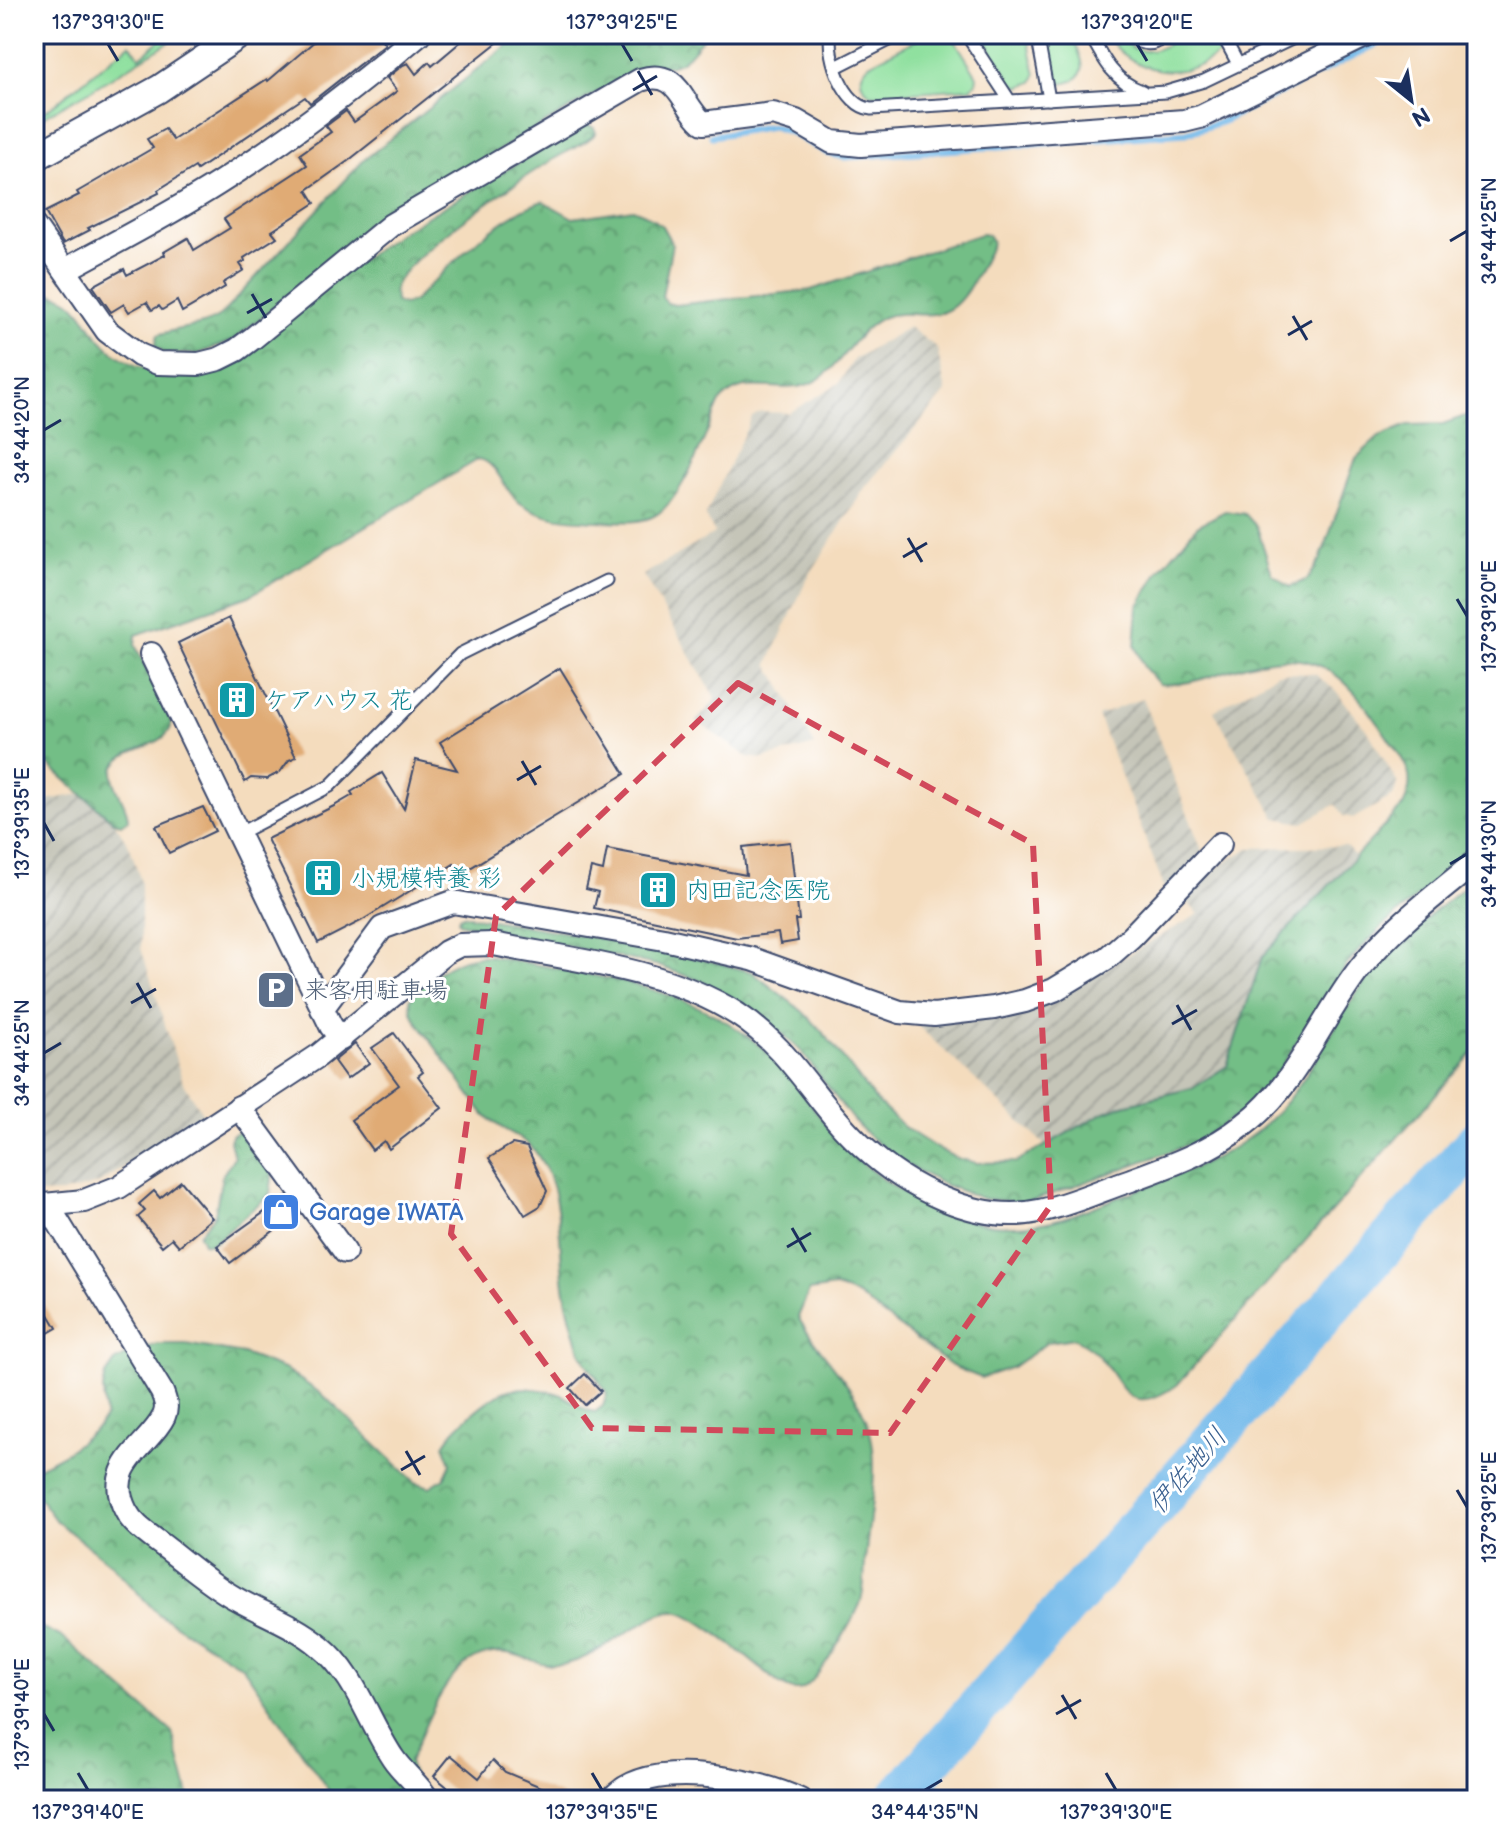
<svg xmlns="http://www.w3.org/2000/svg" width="1511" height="1834" font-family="'Balsamiq Sans','Klee One',sans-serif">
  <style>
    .industrial { fill: url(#industrial-furrows) }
    .grass { fill: #8fe09f; stroke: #55887e; stroke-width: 2 }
    .forest { fill: url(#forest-crowns); stroke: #477672; stroke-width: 2 }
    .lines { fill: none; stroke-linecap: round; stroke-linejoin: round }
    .stream { stroke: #72b9ea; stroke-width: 7 }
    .river { stroke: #72b9ea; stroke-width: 42 }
    .building { fill: #e0ab75 }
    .service-casing { stroke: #3c496c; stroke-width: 15 }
    .minor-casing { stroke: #3c496c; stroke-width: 26 }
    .tertiary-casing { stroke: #3c496c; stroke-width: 30 }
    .service { stroke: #fff; stroke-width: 11 }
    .minor { stroke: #fff; stroke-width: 22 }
    .tertiary { stroke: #fff; stroke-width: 26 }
    .marked { fill: none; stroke: #d1495b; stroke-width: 6; stroke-dasharray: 16 10; stroke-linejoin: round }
    .ticks { fill: none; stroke: #1b2f5e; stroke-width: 3 }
    .labels { text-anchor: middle; stroke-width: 6; stroke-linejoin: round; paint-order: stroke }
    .culture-label { font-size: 24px; fill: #0d838f; stroke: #fff; text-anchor: start }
    .service-label { font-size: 24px; fill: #4e5e75; stroke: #fff; text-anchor: start }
    .shop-label { font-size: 24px; fill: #366cbe; stroke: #fff; text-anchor: start }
    .water-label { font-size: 26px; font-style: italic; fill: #395f8f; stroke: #fff }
    .neatline { fill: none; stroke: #1b2f5e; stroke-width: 3 }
    .ticks-label { font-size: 20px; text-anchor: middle; fill: #1b2f5e }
  </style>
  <defs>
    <pattern id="industrial-furrows" width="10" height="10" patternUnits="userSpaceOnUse" patternTransform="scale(2)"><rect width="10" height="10" fill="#c5c5b8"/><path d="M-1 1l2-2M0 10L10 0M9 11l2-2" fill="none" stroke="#9fa099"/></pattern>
    <pattern id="forest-crowns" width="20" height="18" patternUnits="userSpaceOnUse" patternTransform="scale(2)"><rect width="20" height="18" fill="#73be86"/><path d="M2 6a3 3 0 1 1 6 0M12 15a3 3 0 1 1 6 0" fill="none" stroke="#5e9b71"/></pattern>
  </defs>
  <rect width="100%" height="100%" fill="#fff"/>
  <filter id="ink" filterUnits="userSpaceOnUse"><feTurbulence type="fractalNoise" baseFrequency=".0125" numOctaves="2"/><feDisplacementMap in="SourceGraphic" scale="16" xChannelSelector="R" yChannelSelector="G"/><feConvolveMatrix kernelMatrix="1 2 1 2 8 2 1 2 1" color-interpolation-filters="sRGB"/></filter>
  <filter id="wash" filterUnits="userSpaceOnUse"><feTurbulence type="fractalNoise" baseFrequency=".006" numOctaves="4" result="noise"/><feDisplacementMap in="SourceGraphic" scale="32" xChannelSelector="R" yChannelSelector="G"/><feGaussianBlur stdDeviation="1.8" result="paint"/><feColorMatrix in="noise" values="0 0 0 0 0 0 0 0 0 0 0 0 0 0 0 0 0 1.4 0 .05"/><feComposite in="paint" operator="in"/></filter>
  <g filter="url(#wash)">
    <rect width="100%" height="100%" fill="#f4dcbd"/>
    <g class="industrial">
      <path d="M909,327L937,348L946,392L866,486L807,579L768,664L815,745L762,759L748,757L696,721L716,699L643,575L715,533L705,516L752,417L761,412L789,413L839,383L854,359Z"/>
      <path d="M1278,673L1315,674L1336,691L1369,733L1398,784L1393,796L1354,818L1343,816L1336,804L1303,823L1276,818L1214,711Z"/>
      <path d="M1143,698L1203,853L1166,892L1098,716Z"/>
      <path d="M82,794L114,822L130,847L141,882V948L183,1082L204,1116L98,1184L64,1193L34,1194V802Z"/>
      <path d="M1345,846L1355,856L1262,956L1227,1067L1192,1088L1114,1108L1046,1146L916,1024L1050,1000L1199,914L1182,897L1221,865L1249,848Z"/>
    </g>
    <g class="grass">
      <path d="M168,34H182L91,90L34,122V115L47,110L130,44L140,57Z"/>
      <path d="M927,34H951L977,76L976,83L971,88L872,95C859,86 857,76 869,64Z"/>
      <path d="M981,34H994L995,39L1027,34L1036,75L1033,82L1020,87L1013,84Z"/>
      <path d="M1045,34H1070C1081,55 1095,79 1061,84L1055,79Z"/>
      <path d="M1106,34H1119C1134,58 1162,55 1177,34H1214L1222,51C1186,84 1130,74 1106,34Z"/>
    </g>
    <g class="forest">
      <path d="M522,34H706C695,47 686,64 667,66C656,68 647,67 636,70L385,217L232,341L197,354L165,353L155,346L158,335C180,326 200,329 220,316L364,160Z"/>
      <path d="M588,125L594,128L596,133C585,145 568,150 554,159C523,177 401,258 394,290C394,293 395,299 395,302L404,305L414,301C449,266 496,217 543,201L573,218L633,209L645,214L662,226L672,244L662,297L667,303L675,305L811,290L981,234L988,235L992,241L991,247C981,265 971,291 955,305C935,323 907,308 884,317C853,330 839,375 806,385C775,395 744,373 720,402C706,432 682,504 652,517C636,524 614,521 597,521C569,520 544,519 520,503C504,492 499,463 479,459L249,596L136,635L135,645L170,719L171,727C161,750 127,745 115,766C106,782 129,803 128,820L121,824L114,822L34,752V289C46,292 60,294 70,301C82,310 89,325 98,336C123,368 162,377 200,375L398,234L579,127Z"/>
      <path d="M1468,415L1477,418V846L1384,925L1352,958L1326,995L1280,1069L1242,1112L1194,1143L1035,1200L1018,1202L984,1199L945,1185L905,1164L869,1136L853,1120L800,1050L782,1033L744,1004L701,981L656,965L462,924L458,921L459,917L463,915L662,949L752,972L802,1011L822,1031L876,1101L905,1128L938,1149L956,1158L977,1163L1016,1162L1105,1112L1124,1105L1192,1088L1227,1066L1262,957L1403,806C1419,775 1403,760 1386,735C1342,668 1313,642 1230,670C1205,678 1186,686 1159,684L1144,667L1135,646L1138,607L1159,571L1197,526L1225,511L1245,514L1257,527L1272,574L1290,587L1308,579L1320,560L1356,458L1379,437L1408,425L1443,424Z"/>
      <path d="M1477,877V1048L1177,1385C1123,1421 1125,1382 1095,1352C1089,1347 1081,1342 1074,1338L1048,1342L1013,1367L981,1378L952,1366L858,1296L834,1287L809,1291L798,1317C821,1359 864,1391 872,1441C878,1477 868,1525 865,1562C864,1575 865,1592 860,1604C853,1620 817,1683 802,1689C793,1692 788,1688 780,1684C760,1669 697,1612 675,1611C661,1610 643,1623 631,1630C611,1642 590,1658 566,1664C546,1669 527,1656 507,1653C449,1646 429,1721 409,1762L420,1800H335L243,1667L158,1614L111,1564L56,1521L34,1491V1474L39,1467L67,1452L99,1426L105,1416L103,1389L106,1375L115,1362L133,1352L158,1344H186L243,1354L286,1370L323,1395L415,1482L430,1487L444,1478L451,1463L444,1445C453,1428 487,1398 506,1391C519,1386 542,1389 556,1393C571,1397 579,1410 595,1412L603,1406L607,1394C599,1377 584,1366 579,1347C573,1328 567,1306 564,1286C558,1243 564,1192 537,1154C524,1134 500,1132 484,1114L415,1019L411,1009L410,999C432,974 457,954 491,956C568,972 663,981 730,1024C748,1036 767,1050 781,1066C807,1095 826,1130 854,1156C902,1199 971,1235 1037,1224C1070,1219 1104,1202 1135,1191C1178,1175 1219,1161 1255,1133C1306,1093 1330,1026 1369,976C1399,938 1440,907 1477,877Z"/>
      <path d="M238,1131H244L273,1170L270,1194L217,1240L209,1244L203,1243L199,1234L215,1214L222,1176L234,1157L230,1141L232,1135Z"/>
      <path d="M34,1624L62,1637L172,1732L189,1795L193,1800H34Z"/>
    </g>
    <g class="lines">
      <path class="stream" d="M712,136L772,126L790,132L828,153L845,157L1186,133L1221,122L1396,34"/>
      <path class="river" d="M896,1800L1477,1141"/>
    </g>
    <g id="blocks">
      <g class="building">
        <path d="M323,34H377L385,44L310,103L305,97L197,170L195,167L158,190L159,193L88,228L90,230L63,244L45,212L79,195L77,192L153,148L147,139L165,129L173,140L267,79L268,81Z"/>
        <path d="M470,34H508L348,161L307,190L315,203L272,231L277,237L244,258L245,261L240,264L244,270L223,283L225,287L182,312L177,301L162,310L159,306L152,310L147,302L129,312L124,304L111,312L93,286L124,269L127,275L165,255L164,252L188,238L194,250L230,228L224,219L307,165L300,154L331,132L326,126L346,111L354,122L397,91L387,78L403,65L408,63L416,74L429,62L432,66Z"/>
        <path d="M229,618L296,757L289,760L280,772L267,779L251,778L245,782L178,643Z"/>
        <path d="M560,668L625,774L460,874L454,864L361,921L318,943L267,839L334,806L353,795L351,792L382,773L404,809L416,760L457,770L440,742Z"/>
        <path d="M203,807L215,831L169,853L156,826Z"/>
        <path d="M790,842L799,920H795L798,941L780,944L778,933L737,938L594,908L598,892L586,889L591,868L603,871L607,849L746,875L743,847Z"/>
        <path d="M394,1033L423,1072L418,1076L442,1108L389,1149L384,1141L372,1150L351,1120L399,1085L372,1048Z"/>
        <path d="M355,1044L369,1063L347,1079L334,1061Z"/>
        <path d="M512,1144L527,1147L547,1191L540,1206L525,1215L489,1158Z"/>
        <path d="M181,1181L212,1218L179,1246L172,1238L162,1246L138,1217L145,1211L139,1204L154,1191L160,1198Z"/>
        <path d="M287,1196L299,1212L230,1263L217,1246Z"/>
        <path d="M34,1289L57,1328L34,1341Z"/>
        <path d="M585,1374L601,1391L585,1405L570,1388Z"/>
        <path d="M451,1755L479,1778L493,1760L505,1772L572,1800H463L434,1776Z"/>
      </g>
    </g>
  </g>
  <g filter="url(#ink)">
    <use href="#blocks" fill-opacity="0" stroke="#3c496c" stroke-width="2"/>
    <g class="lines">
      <g class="service-casing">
        <g id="service">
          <path d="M831,34C826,57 845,107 871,109L1166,92L1204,81L1302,34"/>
          <path d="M966,34L1010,101"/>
          <path d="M1037,34L1049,99"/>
          <path d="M1090,34C1103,59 1114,81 1142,91"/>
          <path d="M1128,34C1141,47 1155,47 1169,34"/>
          <path d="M1222,34L1238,64"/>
          <path d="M1258,34L1267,51"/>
          <path d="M836,67L901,34"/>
          <path d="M238,834L330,786L460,654L607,581"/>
        </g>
      </g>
      <g class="minor-casing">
        <g id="minor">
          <path d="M34,226L107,331L139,355L158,363L199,364L219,359L237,350L253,338L391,225L640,80C680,68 680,103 703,123L773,114L796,121L832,142L861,145L1184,121L1200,117L1369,34"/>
          <path d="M65,270C116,242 169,215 219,183C289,139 355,88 419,34"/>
          <path d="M151,654L331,1026L341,1039"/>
          <path d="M322,1009L382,928L453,902L664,939L752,959L900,1012L934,1015L994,1008L1025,1001L1054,990L1107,958L1131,937L1220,844"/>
          <path d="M239,1107L345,1252"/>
          <path d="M34,1206L84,1201L119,1187L318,1056L446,952L460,945L493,944C573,960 667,969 737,1014C793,1050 815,1103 862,1146C906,1187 977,1225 1039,1211C1070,1205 1101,1190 1131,1180C1172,1165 1211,1151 1245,1124C1297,1085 1321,1018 1360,968C1392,927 1437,894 1477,861"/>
          <path d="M34,1223L49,1207L162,1392C165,1400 168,1407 164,1416C149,1447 102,1465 126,1511C133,1525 148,1534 161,1544C185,1562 208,1583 235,1598C263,1614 295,1625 320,1646C356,1675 368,1721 393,1758C403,1773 419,1784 428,1800"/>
          <path d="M611,1800C647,1756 756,1779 800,1800"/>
        </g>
      </g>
      <g class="tertiary-casing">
        <path id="tertiary" d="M34,158L159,89L241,34"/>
      </g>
      <use href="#service" class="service"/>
      <use href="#minor" class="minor"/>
      <use href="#tertiary" class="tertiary"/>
    </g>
  </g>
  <path class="marked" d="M738,683L1033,844L1051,1205L890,1433L592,1428L451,1234L496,916Z"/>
  <path class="ticks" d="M108,44L118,61M622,44L632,61M1137,44L1147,61M638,71L652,95M633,90L657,76M1450,241L1467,231M252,294L266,318M247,313L272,299M1293,316L1307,340M1288,335L1312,321M44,430L61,420M908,538L922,562M903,557L927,543M1457,599L1467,616M522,761L536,785M517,780L541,766M44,823L54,841M1450,864L1467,854M137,983L151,1008M131,1003L156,989M1177,1005L1191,1030M1172,1024L1197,1010M44,1053L61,1043M792,1228L806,1252M787,1247L811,1233M406,1451L420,1475M401,1470L425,1456M1457,1490L1467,1507M1062,1695L1076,1719M44,1714L54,1731M1056,1714L1081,1700M78,1773L88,1790M592,1773L602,1790M1106,1773L1116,1790M925,1790L942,1780"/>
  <defs>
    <g id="building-square" transform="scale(2)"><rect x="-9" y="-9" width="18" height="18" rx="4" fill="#0f9aa8" stroke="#fff"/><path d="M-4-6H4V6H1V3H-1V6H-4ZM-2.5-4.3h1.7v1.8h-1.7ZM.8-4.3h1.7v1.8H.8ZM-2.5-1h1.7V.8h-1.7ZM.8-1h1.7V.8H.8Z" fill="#fff"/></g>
    <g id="parking-square" transform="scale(2)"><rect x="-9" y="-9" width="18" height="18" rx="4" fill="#5c6f8a" stroke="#fff"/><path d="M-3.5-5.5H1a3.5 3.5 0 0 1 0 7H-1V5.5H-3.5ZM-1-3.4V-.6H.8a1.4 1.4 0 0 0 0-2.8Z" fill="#fff"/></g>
    <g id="shop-square" transform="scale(2)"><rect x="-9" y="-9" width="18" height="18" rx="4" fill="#3f7fe0" stroke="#fff"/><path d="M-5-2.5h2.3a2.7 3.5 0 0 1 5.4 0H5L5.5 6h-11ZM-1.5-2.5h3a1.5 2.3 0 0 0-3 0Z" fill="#fff"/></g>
  </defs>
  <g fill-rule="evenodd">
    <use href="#building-square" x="237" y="700"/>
    <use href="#building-square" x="323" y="878"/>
    <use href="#building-square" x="658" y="890"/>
    <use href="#parking-square" x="276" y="990"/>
    <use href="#shop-square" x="281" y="1212"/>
  </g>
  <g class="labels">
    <g class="culture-label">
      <text x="265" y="708">ケアハウス 花</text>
      <text x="351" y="886">小規模特養 彩</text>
      <text x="686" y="898">内田記念医院</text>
    </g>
    <g class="service-label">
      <text x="304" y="998">来客用駐車場</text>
    </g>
    <g class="shop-label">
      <text x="309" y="1220">Garage IWATA</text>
    </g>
    <g class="water-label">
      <text transform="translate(1187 1470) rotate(-49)" y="9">伊佐地川</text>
    </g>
  </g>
  <rect width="1511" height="1834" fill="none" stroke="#fff" stroke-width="88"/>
  <g transform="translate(1411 100) rotate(150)" stroke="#ffffff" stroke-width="6" paint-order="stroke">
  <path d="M0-6L14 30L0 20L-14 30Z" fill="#1b2f5e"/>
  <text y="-12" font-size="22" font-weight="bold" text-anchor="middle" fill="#1b2f5e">N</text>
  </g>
  <rect x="44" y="44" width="1423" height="1746" class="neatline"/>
  <g class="ticks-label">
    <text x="108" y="29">137°39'30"E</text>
    <text x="622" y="29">137°39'25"E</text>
    <text x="1137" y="29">137°39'20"E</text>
    <text transform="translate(1489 231) rotate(-90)" y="7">34°44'25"N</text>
    <text transform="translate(22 430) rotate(-90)" y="7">34°44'20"N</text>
    <text transform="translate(1489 616) rotate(-90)" y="7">137°39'20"E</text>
    <text transform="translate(22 823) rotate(-90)" y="7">137°39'35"E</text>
    <text transform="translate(1489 854) rotate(-90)" y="7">34°44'30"N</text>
    <text transform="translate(22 1053) rotate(-90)" y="7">34°44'25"N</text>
    <text transform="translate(1489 1507) rotate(-90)" y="7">137°39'25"E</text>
    <text transform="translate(22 1714) rotate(-90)" y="7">137°39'40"E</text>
    <text x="88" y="1819">137°39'40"E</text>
    <text x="602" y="1819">137°39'35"E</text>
    <text x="925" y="1819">34°44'35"N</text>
    <text x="1116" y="1819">137°39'30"E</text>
  </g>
</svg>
